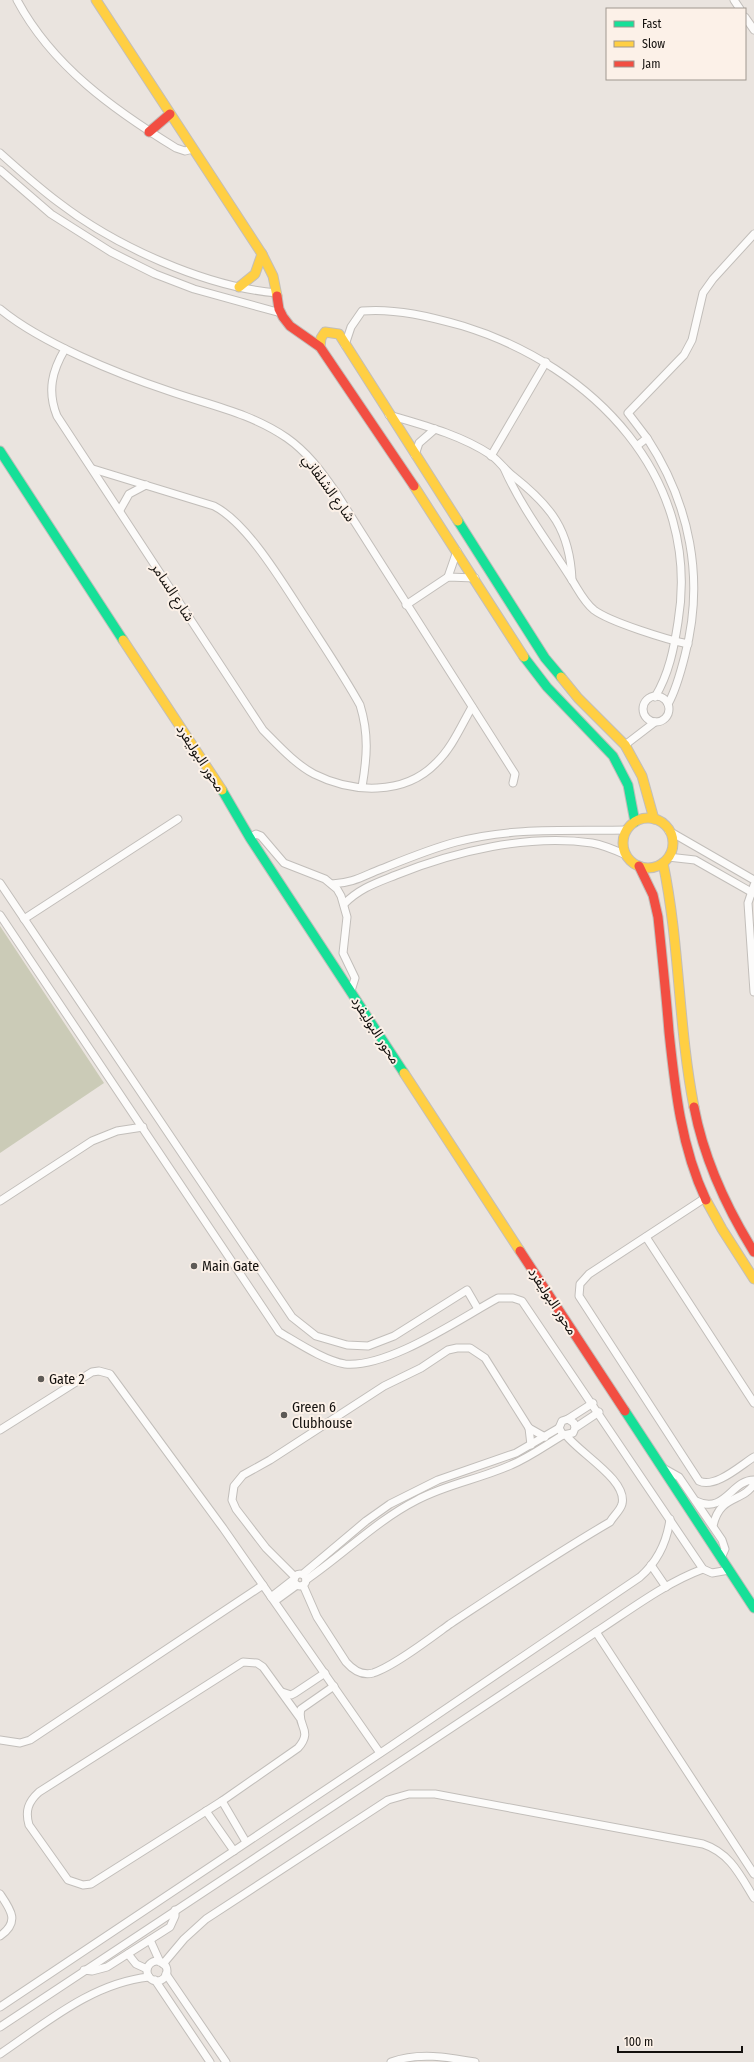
<svg xmlns="http://www.w3.org/2000/svg" width="754" height="2062" font-family="'Fira Sans Condensed','Noto Sans Arabic',sans-serif">
  <style>
    .green { fill: #cbcbb7 }
    .lines { fill: none; stroke-linecap: round; stroke-linejoin: round }
    .street-casing { stroke: #c2beba; stroke-width: 9 }
    .fast-casing { stroke: #c2beba; stroke-width: 11 }
    .slow-casing { stroke: #c2beba; stroke-width: 11 }
    .jam-casing { stroke: #c2beba; stroke-width: 11 }
    .street { stroke: #fcfbfa; stroke-width: 7 }
    .fast { stroke: #16e098; stroke-width: 9 }
    .slow { stroke: #ffcf43; stroke-width: 9 }
    .jam { stroke: #f24e42; stroke-width: 9 }
    .poi-dot { fill: #5e5a56; stroke: #fcf1e8; stroke-width: 1.5 }
    .labels { text-anchor: middle; stroke-width: 4; stroke-linejoin: round; paint-order: stroke }
    .street-label { font-size: 14px; fill: #13100d; stroke: #fcf1e8 }
    .poi-label { font-size: 14px; fill: #13100d; stroke: #fcf1e8; text-anchor: start }
  </style>
  <rect width="100%" height="100%" fill="#eae4df"/>
  <path class="green" d="M0,926L104,1083L0,1153Z"/>
  <g class="lines">
    <g class="street-casing">
      <g id="street">
        <path d="M17,0C52,66 114,110 176,148L185,151L193,149"/>
        <path d="M734,0L740,9"/>
        <path d="M745,17L754,30"/>
        <path d="M0,153C19,170 38,187 58,202C115,246 205,287 277,293"/>
        <path d="M0,170L51,214L111,252L155,274L194,289L281,313"/>
        <path d="M0,309C41,343 118,374 169,391C209,405 251,413 287,438C307,452 321,471 335,491L515,774L513,783"/>
        <path d="M345,345L351,327L362,311C396,308 431,317 463,326C593,366 702,478 678,622C674,648 669,674 655,697"/>
        <path d="M65,349C52,371 47,391 57,416L263,730C278,745 295,764 314,774C352,793 404,796 436,763C452,748 461,726 472,707"/>
        <path d="M389,415C423,425 461,435 491,455C499,461 505,470 513,476C551,506 570,530 572,580"/>
        <path d="M647,438C690,504 705,579 685,655C681,671 676,690 668,704"/>
        <path d="M638,445L647,438L628,413L684,355L692,340L703,293L713,279L754,234"/>
        <path d="M415,455L419,443L435,429"/>
        <path d="M491,456L546,362"/>
        <path d="M504,468C522,509 549,543 572,580C579,591 584,602 594,610C610,622 668,640 688,644"/>
        <path d="M93,469L214,506C249,524 285,587 307,620C325,648 344,676 360,705C369,734 367,758 362,787"/>
        <path d="M120,510L129,494L146,485"/>
        <path d="M448,577L457,551"/>
        <path d="M406,605L448,577L475,578"/>
        <circle cx="656" cy="709" r="13"/>
        <path d="M625,745L655,722"/>
        <path d="M669,831L754,880"/>
        <path d="M250,838L256,834L261,836L284,863L325,879L337,889L341,896L347,917L343,953L355,978L351,991"/>
        <path d="M668,857L695,860L753,893"/>
        <path d="M0,883L292,1317L316,1336L347,1345L368,1346L394,1336L467,1290L478,1309"/>
        <path d="M332,884C353,883 363,876 381,869C406,859 430,849 456,842C512,827 569,831 626,830"/>
        <path d="M754,885L748,903L754,992"/>
        <path d="M344,904C360,888 376,883 396,875C456,851 527,834 592,843C604,845 615,850 626,855"/>
        <path d="M0,915L279,1332C298,1343 325,1361 345,1364C389,1368 459,1319 498,1298H513L522,1301L703,1569L712,1573L729,1570"/>
        <path d="M24,919L178,819"/>
        <path d="M705,1198L589,1274L580,1284L579,1296L699,1481C715,1489 741,1465 754,1457"/>
        <path d="M0,1201L92,1141L117,1131L143,1127"/>
        <path d="M646,1237L754,1403"/>
        <path d="M568,1419L593,1403"/>
        <path d="M529,1428L531,1445"/>
        <path d="M575,1428L574,1423L568,1419L562,1421L559,1428L563,1435L573,1433L575,1428L599,1412"/>
        <path d="M0,1430L92,1372L99,1371L110,1374L223,1528L380,1753"/>
        <path d="M663,1468L679,1477L722,1540L725,1549L721,1558"/>
        <path d="M696,1501C725,1515 731,1480 754,1480"/>
        <path d="M713,1526C720,1494 742,1503 754,1484"/>
        <path d="M651,1565L666,1587"/>
        <circle cx="300" cy="1580" r="6"/>
        <path d="M303,1574L366,1521L390,1504L438,1480L516,1453L559,1428"/>
        <path d="M295,1577L266,1548L236,1509L232,1500L234,1486L243,1475L270,1460L384,1386L421,1368L448,1350L457,1348H470L485,1358L529,1428L545,1437"/>
        <path d="M306,1580C344,1554 376,1521 417,1500C447,1484 480,1479 511,1465C530,1457 546,1445 563,1435"/>
        <path d="M303,1585L317,1617L346,1662C353,1670 362,1676 373,1673C393,1667 432,1637 450,1624C503,1589 555,1554 610,1522C614,1515 620,1511 622,1504C628,1480 579,1453 566,1435"/>
        <path d="M271,1597L294,1579"/>
        <path d="M275,1601L297,1585"/>
        <path d="M596,1632L754,1874"/>
        <path d="M282,1692L291,1695L295,1693L325,1673"/>
        <path d="M300,1718L263,1667L257,1663L243,1662L39,1792C28,1802 25,1811 29,1825L68,1880L83,1885L91,1884L222,1801L298,1748C314,1730 296,1726 301,1709L334,1686"/>
        <path d="M0,1740L20,1743L30,1740L263,1585"/>
        <path d="M222,1801L246,1842"/>
        <path d="M206,1811L234,1851"/>
        <path d="M0,1894C11,1910 20,1922 0,1936"/>
        <path d="M150,1940L160,1962"/>
        <path d="M128,1954L136,1964L147,1969"/>
        <circle cx="157" cy="1971" r="10"/>
        <path d="M163,1964L184,1939L206,1919L388,1800L409,1794H435L703,1844C730,1853 740,1875 754,1898"/>
        <path d="M84,1970L92,1971L107,1967L170,1927L175,1916V1910"/>
        <path d="M166,1974L226,2062"/>
        <path d="M155,1980L210,2062"/>
        <path d="M0,2007L391,1746L640,1577C657,1562 667,1542 670,1519"/>
        <path d="M0,2027L596,1632C630,1610 665,1583 703,1569"/>
        <path d="M0,2054C46,2023 92,1983 149,1977"/>
        <path d="M391,2062C419,2052 447,2057 475,2062"/>
      </g>
    </g>
    <g class="fast-casing">
      <g id="fast">
        <path d="M0,451L123,640"/>
        <path d="M458,521L545,658L561,677"/>
        <path d="M524,657L547,687L613,756L628,785L635,822"/>
        <path d="M222,790L250,838L404,1073"/>
        <path d="M625,1411L754,1608"/>
      </g>
    </g>
    <g class="slow-casing">
      <g id="slow">
        <path d="M96,0L262,254L273,276L277,296"/>
        <path d="M239,287L255,274L262,254"/>
        <path d="M320,347L321,338L325,332L339,334L458,521"/>
        <path d="M414,486L524,657"/>
        <path d="M123,640L222,790"/>
        <path d="M561,677L578,698L625,745L642,776L654,819"/>
        <circle cx="648" cy="843" r="25"/>
        <path d="M663,863C680,944 678,1026 694,1107"/>
        <path d="M404,1073L520,1251"/>
        <path d="M706,1200L722,1229L754,1279"/>
      </g>
    </g>
    <g class="jam-casing">
      <g id="jam">
        <path d="M149,132L170,114"/>
        <path d="M277,296L279,309L283,317L290,326L320,347L414,486"/>
        <path d="M639,866L653,895L658,917C662,955 666,993 669,1032C675,1089 681,1147 706,1200"/>
        <path d="M694,1107C704,1159 726,1207 754,1252"/>
        <path d="M520,1251L625,1411"/>
      </g>
    </g>
    <use href="#street" class="street"/>
    <use href="#fast" class="fast"/>
    <use href="#slow" class="slow"/>
    <use href="#jam" class="jam"/>
  </g>
  <g class="poi-dot">
    <circle cx="194" cy="1266" r="4"/>
    <circle cx="41" cy="1379" r="4"/>
    <circle cx="284" cy="1415" r="4"/>
  </g>
  <g class="labels">
    <g class="street-label">
      <text transform="translate(329 488) rotate(54)" y="5">شارع الشلقاني</text>
      <text transform="translate(173 592) rotate(57)" y="5">شارع السامر</text>
      <text transform="translate(201 758) rotate(57)" y="5">محور البوليفرد</text>
      <text transform="translate(376 1030) rotate(57)" y="5">محور البوليفرد</text>
      <text transform="translate(553 1301) rotate(57)" y="5">محور البوليفرد</text>
    </g>
    <g class="poi-label">
      <text x="202" y="1271">Main Gate</text>
      <text x="49" y="1384">Gate 2</text>
      <text x="292" y="1412">Green 6<tspan x="292" dy="16">Clubhouse</tspan></text>
    </g>
  </g>
  <rect x="606" y="8" width="140" height="72" fill="#fcf1e8" stroke="#9f9790"/>
  <rect x="614" y="21" width="20" height="6" fill="#16e098" stroke="#9f9790"/>
  <text x="642" y="28" font-size="12" fill="#13100d">Fast</text>
  <rect x="614" y="41" width="20" height="6" fill="#ffcf43" stroke="#9f9790"/>
  <text x="642" y="48" font-size="12" fill="#13100d">Slow</text>
  <rect x="614" y="61" width="20" height="6" fill="#f24e42" stroke="#9f9790"/>
  <text x="642" y="68" font-size="12" fill="#13100d">Jam</text>
  <path d="M618 2046v6h124v-6" fill="none" stroke="#13100d" stroke-width="2"/>
  <text x="624" y="2046" font-size="12" fill="#13100d" stroke="#fcf1e8" stroke-width="3" paint-order="stroke">100 m</text>
</svg>
